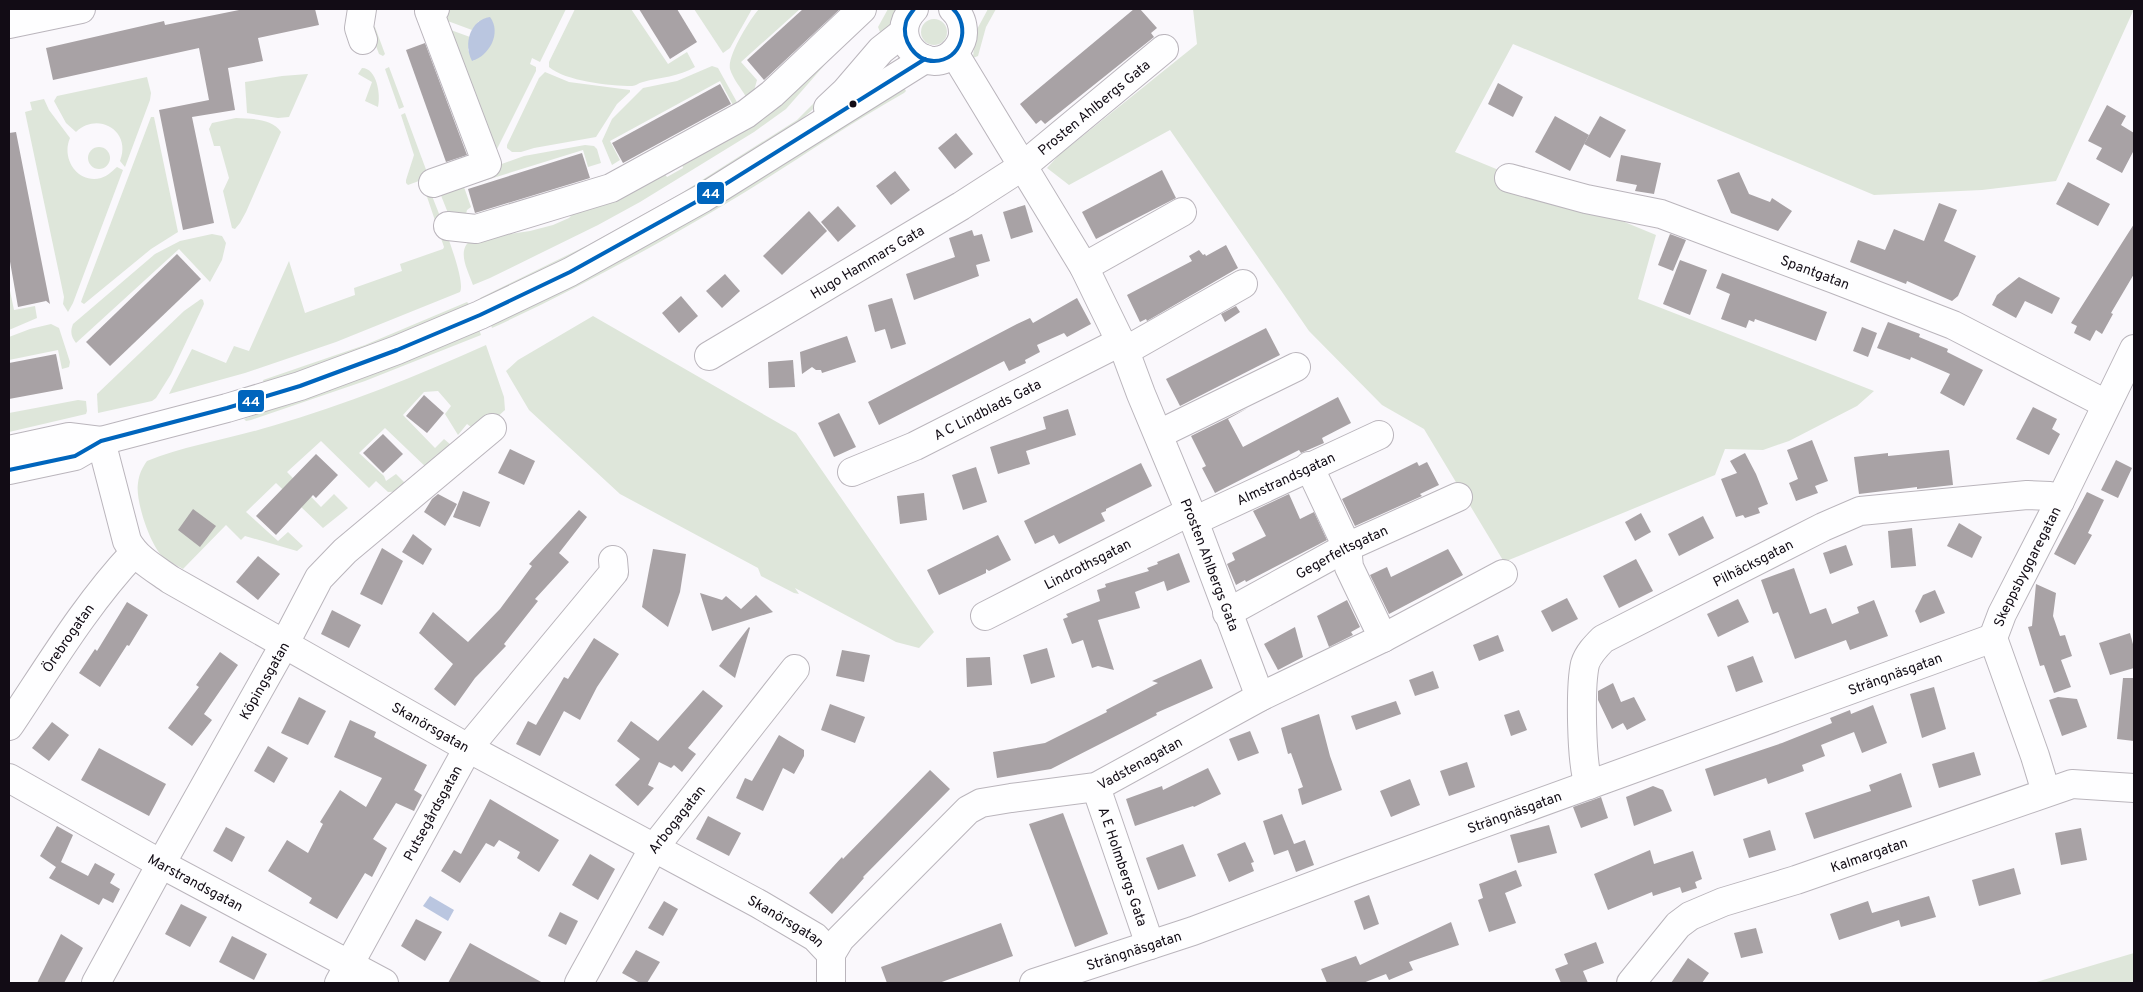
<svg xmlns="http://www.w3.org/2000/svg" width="2143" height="992" font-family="Overpass,sans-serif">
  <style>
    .green { fill: #dee6da }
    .water { fill: #bac6e0 }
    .building { fill: #a8a2a5 }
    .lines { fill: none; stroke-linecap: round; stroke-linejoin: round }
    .minor-casing { stroke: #bab5bc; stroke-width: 30 }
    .minor { stroke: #fefeff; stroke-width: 28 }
    .bus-1-casing { stroke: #fff; stroke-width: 8 }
    .bus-1 { stroke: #0065bd; stroke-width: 4 }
    .bus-dot { fill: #120c15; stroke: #fff; stroke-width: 2 }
    .labels { text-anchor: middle; stroke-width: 5; stroke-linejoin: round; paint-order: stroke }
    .street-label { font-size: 14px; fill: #120c15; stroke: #fff }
    .line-badge { stroke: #fff; stroke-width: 2 }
    .badge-label { font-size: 14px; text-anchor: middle; font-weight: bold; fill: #fff }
  </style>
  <rect width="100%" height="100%" fill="#faf8fc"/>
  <g class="green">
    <path d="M451,9H566L540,62L532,58L530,64L536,67V71L497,149L494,150L448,29L470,37L468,50L474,61L479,21L472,30L445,20L444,11Z"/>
    <path d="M575,9H631L668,64L687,52L695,67C679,77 660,77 643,82C638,83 636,86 632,86C610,86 565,81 549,67V62Z"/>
    <path d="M694,9H752L730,48L723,53Z"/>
    <path d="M759,9H800L741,62L757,80L752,98L746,97C741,88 733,79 730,69C727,56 750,19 759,9Z"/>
    <path d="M888,9H896L894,22L882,37L878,27Z"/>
    <path d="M988,9H996L986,27L978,56L973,58L975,33Z"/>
    <path d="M1193,9H2134L2056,181L1982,190L1874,195L1513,44L1455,152L1656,235L1638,299L1874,391L1857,406L1789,441L1763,450L1725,449L1715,475L1504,562L1424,429L1382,405L1309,331L1170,130L1069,185L1047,168L1059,155L1197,44Z"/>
    <circle cx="934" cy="32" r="13"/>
    <path d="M371,24L375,27L385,54L383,56L379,54L370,30Z"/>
    <path d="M849,37L786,109L754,132L640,202L598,225L490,278L473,285C468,270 456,251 471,240L530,231L553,225L569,218L580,206L662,170L667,177L683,168L681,161Z"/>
    <path d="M712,66L718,68L743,113L739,116L720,81L610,141L620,160L612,165L602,141L612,119L643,88L677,81Z"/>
    <path d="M389,67L404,107L399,109L385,69Z"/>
    <path d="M362,68C377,68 381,95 378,107L365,101L372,82L358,74Z"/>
    <path d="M545,72L569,82L630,90V92L617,104L596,137L534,148L521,152H512L507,148V145L539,78Z"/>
    <path d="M308,74L289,117L278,118L247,113L245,82L282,76Z"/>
    <path d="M147,77L151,93L150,100L125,167L120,161C132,131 98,111 76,132L66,123L54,101L57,96Z"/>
    <path d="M902,84L906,91L904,93C847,125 793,163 737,197C657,245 577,289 492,328L490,323Z"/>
    <path d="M44,99L49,110L70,138C61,158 77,184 101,178C108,176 112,171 117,167L123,170L73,303L68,312L63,304L64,297L25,112L32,110L30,102Z"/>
    <path d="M816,101L819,104L794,126L652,216L484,302L480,298L588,245L680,194L797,120Z"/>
    <path d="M405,113L428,175L427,178L408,185L406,183V180L414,155L401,115Z"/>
    <path d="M151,117H154L178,232L151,249L84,304L81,302L82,299Z"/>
    <path d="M236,118C251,119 272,118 281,132L246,212L240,223L235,229L232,228L223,191L229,178L220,146H214L209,129L212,123Z"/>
    <path d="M585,145L594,146L597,149L601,163L588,167L583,150L464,187L471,207L467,210L465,218L454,228L440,193L443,185L524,156Z"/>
    <circle cx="99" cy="158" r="11"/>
    <path d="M423,185L428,186C435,204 467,279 460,292L336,342L245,373L169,394L192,349L226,363L234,346L249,351L289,261L305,313L355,295L354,288L402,271L400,264L443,249L444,247Z"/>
    <path d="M212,234L222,236L226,243L222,260L210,282L179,249L76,343C71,336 70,332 73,324L155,254L180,241Z"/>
    <path d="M9,286L14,310L35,306L37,318L9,330Z"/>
    <path d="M201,299L203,300L204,304L171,374L156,398L152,401L98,413L97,394L184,311Z"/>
    <path d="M467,302L470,305L415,331L264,384L263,380L365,345Z"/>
    <path d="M593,316L796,433L934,632L919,648L896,642L795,588L799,594L794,593L761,576L758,568L620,494L529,410L506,371L518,360Z"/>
    <path d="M51,324L59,328L70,362L69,367L62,369L58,350L9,360V337L30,329Z"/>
    <path d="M479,329L481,335L365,381L251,420L246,421L244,419L335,386Z"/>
    <path d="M486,345L504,397L505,410L479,433L467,424L458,435L445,414L451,406L438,391L424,392L403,415L435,448L444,439L458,451L430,471L385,428L359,453L384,476L386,481L396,474L413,491L388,492L376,481L369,488L321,441L287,472L321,507L334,494L348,508L323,528L276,483L246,512L278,541L288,532L303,546L297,551L245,536L241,540L226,525L183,569C177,565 168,562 163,557C150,545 135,500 138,483C139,474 142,468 147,461C184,446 233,438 272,426C345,405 417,376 486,345Z"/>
    <path d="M78,400L86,401L87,411L86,414L9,432V413Z"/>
    <path d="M2134,953V983H2033Z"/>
  </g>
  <g class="water">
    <path d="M490,17C502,33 489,56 472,61C463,44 470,20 490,17Z"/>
    <path d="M430,896L454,910L448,921L423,906Z"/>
  </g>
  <g class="building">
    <path d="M244,9H315L319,25L258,38L263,61L228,68L235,110L192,117L214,223L183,230L159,110L209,100L199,48L53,80L46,48L164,21L165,25Z"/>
    <path d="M639,9H677L697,42L670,59Z"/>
    <path d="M803,9H840L764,80L747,60Z"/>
    <path d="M1134,9H1140L1157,28L1151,33L1154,37L1045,124L1041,120L1036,124L1020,104Z"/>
    <path d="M425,43L467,155L446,162L406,50Z"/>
    <path d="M1498,83L1523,97L1513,117L1488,104Z"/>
    <path d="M720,84L731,104L623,163L612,143Z"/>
    <path d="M2107,105L2126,116L2121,125L2134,133V150L2122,173L2096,159L2102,148L2088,141Z"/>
    <path d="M1555,116L1589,135L1570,171L1535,152Z"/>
    <path d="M1600,116L1626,130L1610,158L1584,144Z"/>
    <path d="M16,132L38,244L50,304L45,300L46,301L18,307L9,256V133Z"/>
    <path d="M956,133L973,154L955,169L938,148Z"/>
    <path d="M582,153L590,178L475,213L468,189Z"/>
    <path d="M1621,155L1661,163L1654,194L1635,191L1637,185L1616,181Z"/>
    <path d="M1162,170L1176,198L1096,239L1082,212Z"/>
    <path d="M895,171L910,190L891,205L876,186Z"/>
    <path d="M1739,172L1749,194L1770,202L1772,198L1792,211L1778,231L1731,213L1717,180Z"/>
    <path d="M2068,182L2110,204L2098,226L2056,204Z"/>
    <path d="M1939,203L1957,210L1944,241L1976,256L1958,296L1952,301L1907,281L1906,284L1850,262L1858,240L1885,250L1894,229L1924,241Z"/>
    <path d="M1025,205L1033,232L1011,239L1003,212Z"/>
    <path d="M838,206L856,226L838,242L821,222Z"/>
    <path d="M809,211L827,231L782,275L763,256Z"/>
    <path d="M2134,224V274L2111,313L2113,314L2102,334L2096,330L2090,341L2074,333L2077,326L2071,323Z"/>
    <path d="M972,230L974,236L982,234L990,261L976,265L979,276L914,300L906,274L955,257L949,238Z"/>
    <path d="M1670,234L1686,240L1673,271L1658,265Z"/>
    <path d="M1226,245L1238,268L1147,321L1146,319L1140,322L1127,295L1192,261L1189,256L1199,250L1203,255L1205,254L1206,256Z"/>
    <path d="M177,254L201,279L110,366L86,342Z"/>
    <path d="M1680,260L1707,270L1690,315L1663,304Z"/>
    <path d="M1722,273L1827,312L1816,341L1755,319L1754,322L1749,320L1746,328L1721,319L1730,294L1716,288Z"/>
    <path d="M725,274L740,291L722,308L706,291Z"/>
    <path d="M2019,277L2060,298L2052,314L2025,301L2016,318L1992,305L1997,295Z"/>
    <path d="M681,296L698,316L679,333L662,313Z"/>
    <path d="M892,298L906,344L891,349L885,329L875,332L868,305Z"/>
    <path d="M1077,298L1091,324L1067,337L1064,333L1037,345L1040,352L1025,360L1026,363L1009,371L1004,361L879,425L868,402L1017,324L1030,318L1033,323Z"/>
    <path d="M1236,306L1240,312L1225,322L1221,314Z"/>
    <path d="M1888,322L1920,334L1919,337L1948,349L1947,352L1983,370L1964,406L1940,393L1950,374L1911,357L1910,360L1877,348Z"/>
    <path d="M1862,327L1877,333L1868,357L1853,351Z"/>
    <path d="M1266,328L1280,355L1180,406L1166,379Z"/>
    <path d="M847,336L856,362L822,373L821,370H816L812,367L802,374L800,352Z"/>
    <path d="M56,354L63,389L9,399V363Z"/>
    <path d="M793,360L795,387L769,388L768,362Z"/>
    <path d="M424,395L444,413L427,433L406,416Z"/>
    <path d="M1338,397L1351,423L1322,438L1324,443L1301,453L1299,450L1215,493L1202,468L1206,466L1191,436L1248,408L1228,419L1243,447Z"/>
    <path d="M2033,407L2057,419L2052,429L2060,434L2049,455L2016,439Z"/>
    <path d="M1068,409L1076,435L1026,451L1030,464L998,474L990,447L1046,429L1043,417Z"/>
    <path d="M839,413L856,447L834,457L818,423Z"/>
    <path d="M383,434L403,454L383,473L363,453Z"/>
    <path d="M1812,440L1828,481L1815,486L1818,493L1796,501L1789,483L1798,479L1787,450Z"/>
    <path d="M510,449L535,461L524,485L498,473Z"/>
    <path d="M1949,450L1953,485L1917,489V487L1859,494L1854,457L1888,453V456Z"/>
    <path d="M1745,453L1756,474L1768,504L1758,508L1760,513L1745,518L1743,515L1736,517L1721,479L1737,473L1730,461Z"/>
    <path d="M316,454L338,475L316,498L313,495L276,535L256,516Z"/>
    <path d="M2116,460L2132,468L2118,498L2101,490Z"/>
    <path d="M1417,462L1419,466L1427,462L1439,485L1420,494L1422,496L1355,526L1342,499Z"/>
    <path d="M1141,463L1152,486L1106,509V511L1101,513L1105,521L1059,544L1054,535L1035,544L1024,521Z"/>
    <path d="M976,467L987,502L963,510L952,475Z"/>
    <path d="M463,491L490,502L480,527L453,517Z"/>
    <path d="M2087,492L2104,500L2088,533L2092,535L2075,565L2054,554Z"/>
    <path d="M924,493L927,520L900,524L897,496Z"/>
    <path d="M438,494L457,504L445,526L424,512L432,499Z"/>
    <path d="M1289,494L1300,519L1314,512L1327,540L1246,582L1245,580L1236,585L1227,564L1235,560L1232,553L1266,536L1253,511Z"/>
    <path d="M193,509L216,526L200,547L178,530Z"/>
    <path d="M579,510L587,517L559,553L569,562L535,599L538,601L504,644L506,646L475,678L455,706L434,689L453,664L419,633L433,612L468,642L500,609L532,566L529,564Z"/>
    <path d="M1641,513L1651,532L1635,541L1625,522Z"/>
    <path d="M1703,516L1714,538L1679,556L1668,534Z"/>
    <path d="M1959,523L1982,537L1972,558L1947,546Z"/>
    <path d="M1912,528L1916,566L1891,568L1888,531Z"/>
    <path d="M413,534L432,549L423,565L402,552Z"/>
    <path d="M998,535L1011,560L989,571L986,569V573L939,595L927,570Z"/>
    <path d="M1846,545L1853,565L1830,574L1823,553Z"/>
    <path d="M382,548L403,561L382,605L360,594Z"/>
    <path d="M653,549L686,554L680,592L668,627L642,607Z"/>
    <path d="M1448,549L1463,575L1389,614L1370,575L1387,567L1391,577Z"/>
    <path d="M1179,553L1190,582L1167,591L1164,581L1135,592L1140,608L1098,620L1114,670L1098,666L1092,668L1083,640L1072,644L1063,619L1068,617L1066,614L1100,601L1097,590L1106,587L1105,584L1149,571L1147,568L1158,564L1157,562Z"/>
    <path d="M258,556L280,574L258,600L236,582Z"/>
    <path d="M1636,559L1653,591L1619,608L1603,576Z"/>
    <path d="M1794,568L1810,614L1826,608L1832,624L1859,613L1857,607L1874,600L1888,636L1850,650L1846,640L1795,659L1778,612L1773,614L1761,580Z"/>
    <path d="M2036,584L2056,593L2053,616L2060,636L2065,635L2072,656L2061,660L2071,687L2054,693L2044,665L2040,666L2028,627L2032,626Z"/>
    <path d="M1935,590L1945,613L1920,623L1915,611L1923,595Z"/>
    <path d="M700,593L722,600L726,596L741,609L756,595L773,612L712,631Z"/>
    <path d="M1567,598L1578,619L1552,632L1541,611Z"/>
    <path d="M1738,599L1749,622L1718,637L1707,614Z"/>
    <path d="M1347,600L1360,627L1351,632L1353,635L1329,647L1317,616Z"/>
    <path d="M127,602L148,615L129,646L127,645L100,687L79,673L95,649L97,651Z"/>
    <path d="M332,610L361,625L349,648L321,634Z"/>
    <path d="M749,627L750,628L735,678L719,666Z"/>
    <path d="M1295,627L1303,657L1278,670L1264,644Z"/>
    <path d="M2130,633L2134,648V668L2110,675L2099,643Z"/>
    <path d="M1498,635L1504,651L1479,661L1473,645Z"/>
    <path d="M594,638L619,654L597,687L580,720L564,711L540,756L516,744L528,721L536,725L564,677L568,679Z"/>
    <path d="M1047,648L1055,677L1031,684L1023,655Z"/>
    <path d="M842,650L870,655L864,682L836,676Z"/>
    <path d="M220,652L238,665L204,714L212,720L192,746L168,728L199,687L196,685Z"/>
    <path d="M1753,656L1763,682L1736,692L1727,666Z"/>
    <path d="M990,657L992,685L967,687L966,658Z"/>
    <path d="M1201,659L1213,688L1156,713L1157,715L1051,769L997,778L993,752L1045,743L1107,712L1106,710L1158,683L1152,681Z"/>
    <path d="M1433,671L1439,688L1415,696L1409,680Z"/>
    <path d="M2123,678H2134V741L2117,739Z"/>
    <path d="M1613,683L1621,702L1634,697L1646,720L1627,730L1623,723L1612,729L1598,700V691Z"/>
    <path d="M1934,687L1946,729L1922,738L1910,694Z"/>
    <path d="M703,690L723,706L688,748L696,754L682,772L674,765L671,768L659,762L648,785L654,788L638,806L615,785L640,759L617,741L631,721L658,741Z"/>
    <path d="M299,697L326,711L308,745L281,733Z"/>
    <path d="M2058,697L2077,699L2087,727L2062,736L2049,700Z"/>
    <path d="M1396,701L1401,714L1356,730L1351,716Z"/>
    <path d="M830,704L865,717L855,743L821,730Z"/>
    <path d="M1873,705L1887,743L1862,753L1854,732L1821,745L1825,756L1802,765L1804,771L1768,784L1766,778L1714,796L1705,769L1782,743L1832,723L1830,718L1850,710L1851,714Z"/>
    <path d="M1519,710L1527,730L1511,736L1504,715Z"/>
    <path d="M1319,714L1330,756L1342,790L1302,805L1298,789L1303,787L1291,753L1288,754L1281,728Z"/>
    <path d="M350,720L376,732L374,737L427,765L414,790L422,795L414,811L396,803L373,839L387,848L372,877L365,873L337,919L309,903L312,898L268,871L287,840L308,853L323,824L320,822L340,790L366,807L382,778L334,757Z"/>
    <path d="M52,722L69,735L49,761L32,748Z"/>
    <path d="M1250,731L1259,753L1238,761L1229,739Z"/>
    <path d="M779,735L804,750V756L794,774L783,768L763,811L736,798L745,778L752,781Z"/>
    <path d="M268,746L288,758L274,783L254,771Z"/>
    <path d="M99,748L166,784L149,816L81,780Z"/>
    <path d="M1974,752L1981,775L1939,788L1932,764Z"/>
    <path d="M1467,762L1475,787L1449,796L1440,771Z"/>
    <path d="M1208,768L1221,794L1194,807L1193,806L1135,826L1126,799L1162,786L1163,790Z"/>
    <path d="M930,770L950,789L863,877L864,878L832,914L809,893L842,857L843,859Z"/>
    <path d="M1901,773L1912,807L1814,839L1805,813L1871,791L1869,785Z"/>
    <path d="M1410,779L1420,805L1391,817L1380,791Z"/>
    <path d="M1653,786L1663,790L1672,811L1634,826L1626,797Z"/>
    <path d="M1601,797L1608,818L1581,828L1573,807Z"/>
    <path d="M490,799L559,840L539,872L517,858L520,852L499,840L494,847L486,843L460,883L441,871L454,850L461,854Z"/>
    <path d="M1063,813L1108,934L1075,947L1029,824Z"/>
    <path d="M1282,814L1294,844L1305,840L1314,865L1296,872L1288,850L1274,855L1263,821Z"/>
    <path d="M708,816L741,833L729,856L696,839Z"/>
    <path d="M1549,825L1557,853L1518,863L1510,835Z"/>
    <path d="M57,826L73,835L61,862L88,876L95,863L115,874L110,883L120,889L113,903L103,898L99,905L49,878L56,867L40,856Z"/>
    <path d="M226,827L245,837L232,862L213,851Z"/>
    <path d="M2081,828L2087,860L2061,865L2055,833Z"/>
    <path d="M1770,830L1776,850L1749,858L1743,839Z"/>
    <path d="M1245,842L1254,862L1251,863L1254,871L1229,882L1217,854Z"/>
    <path d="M1183,844L1196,876L1158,890L1146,858Z"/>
    <path d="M1650,850L1654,864L1693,851L1702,879L1695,882L1697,888L1682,893L1680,887L1653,896L1652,892L1608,910L1594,874Z"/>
    <path d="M590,854L615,869L598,900L572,885Z"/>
    <path d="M2014,868L2021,894L1979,906L1972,880Z"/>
    <path d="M1516,870L1522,886L1505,893L1516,923L1489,932L1478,900L1483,898L1479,884Z"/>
    <path d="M1369,895L1379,924L1364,930L1354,901Z"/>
    <path d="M1929,896L1936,917L1901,927L1899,920L1839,940L1830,914L1868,901L1872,913Z"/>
    <path d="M664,901L678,909L663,936L648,928Z"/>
    <path d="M181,904L207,917L190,947L165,934Z"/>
    <path d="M560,912L578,921L566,945L548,936Z"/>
    <path d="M416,919L442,932L425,961L401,946Z"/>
    <path d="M1451,922L1459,945L1409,962L1413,970L1389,980L1386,974L1363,983H1327L1321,969L1356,956L1360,965Z"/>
    <path d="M1001,923L1013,956L939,983H887L881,967Z"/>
    <path d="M1756,928L1763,953L1741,958L1734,933Z"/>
    <path d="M61,934L83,948L64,983H37Z"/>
    <path d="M232,936L267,954L254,980L219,962Z"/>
    <path d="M1596,942L1604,963L1583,971L1588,983H1561L1555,969L1568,964L1564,954Z"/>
    <path d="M470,943L543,983H448Z"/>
    <path d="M636,950L660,962L647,983H640L622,973Z"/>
    <path d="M1688,958L1709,973L1702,983H1671Z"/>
  </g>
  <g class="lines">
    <g class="minor-casing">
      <g id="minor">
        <path d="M362,9L359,28L363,40"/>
        <path d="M914,9C884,39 930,81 956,50C960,45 963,39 963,33C963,23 960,15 953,9"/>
        <path d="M9,24L81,9"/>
        <path id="s1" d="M954,53L1084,267L1125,351L1141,394L1194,521L1260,697"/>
        <path d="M828,108L845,92L881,50L904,32"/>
        <path id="s2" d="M1509,178L1586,199L1661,214L1834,279L1953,325L2106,404"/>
        <path d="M433,183L487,164L429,11L435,9"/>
        <path d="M448,226L476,229L611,188L746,114L772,94L862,9"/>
        <path d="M1084,267L1182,212"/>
        <path d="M1125,351L1243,284"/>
        <path id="s3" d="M709,356L961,206L1023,166L1164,49"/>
        <path d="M1159,434L1296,367"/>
        <path id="s4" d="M101,441L127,541C137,559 154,568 171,580L468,748L759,904L815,937L831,954"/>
        <path d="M9,450L69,437L101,441"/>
        <path d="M1309,466L1347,547L1349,567L1383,638"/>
        <path d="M9,470L75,456L101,441L227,408L300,386L397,350L480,315L570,272L703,198L925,59"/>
        <path id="s5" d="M852,472L915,446L1120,342"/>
        <path id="s6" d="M1194,521L1379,435"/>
        <path id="s7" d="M1227,613L1347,547L1458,497"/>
        <path id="s8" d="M985,616L1189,512"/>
        <path id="s9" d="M9,726C48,668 85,605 134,553"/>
        <path id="s10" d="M9,778L161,864L384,983"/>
        <path id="s11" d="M1589,785C1581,764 1580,687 1585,664C1588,654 1596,646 1603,639L1823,527L1860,511L2027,495L2050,496L2060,501"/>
        <path id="s12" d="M1096,787L1150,945"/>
        <path id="s13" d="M2046,792L2035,756L1993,638L2002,614L2060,501L2134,349"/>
        <path id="s14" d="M96,983L161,864L284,645L319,578L345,551L492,428"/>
        <path id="s15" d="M339,983L468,748L614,572L613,560"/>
        <path id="s16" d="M579,983L653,849L795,669"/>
        <path id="s17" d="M831,983V954L840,939L968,810L981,803L1011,798L1096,787L1260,697L1383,638L1503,574"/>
        <path id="s18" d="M1034,983L1193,931L1352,871L1993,638"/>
        <path id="s19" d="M1631,983L1678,925L1690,916L1723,902L1796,880L2072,784L2134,788"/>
      </g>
    </g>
    <use href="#minor" class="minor"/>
    <g class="bus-1-casing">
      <g id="bus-1">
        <path d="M914,9C911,13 907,18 906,22C901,40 915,61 934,61C962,61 971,26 953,9"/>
        <path d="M9,470L75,456L101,441L227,408L300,386L397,350L480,315L570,272L703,198L925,59"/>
      </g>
    </g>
    <use href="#bus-1" class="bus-1"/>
  </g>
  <circle class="bus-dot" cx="853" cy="104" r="4.5"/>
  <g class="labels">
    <g class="street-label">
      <text dy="5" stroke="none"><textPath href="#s3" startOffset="459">Prosten Ahlbergs Gata</textPath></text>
      <text dy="5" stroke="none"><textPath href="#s3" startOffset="184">Hugo Hammars Gata</textPath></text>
      <text dy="5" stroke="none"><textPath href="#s2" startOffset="321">Spantgatan</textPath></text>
      <text dy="5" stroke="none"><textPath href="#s5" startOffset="149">A C Lindblads Gata</textPath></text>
      <text dy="5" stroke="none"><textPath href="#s6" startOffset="101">Almstrandsgatan</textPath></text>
      <text dy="5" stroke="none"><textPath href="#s7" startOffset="130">Gegerfeltsgatan</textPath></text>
      <text dy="5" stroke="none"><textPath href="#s11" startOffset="321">Pilhäcksgatan</textPath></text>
      <text dy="5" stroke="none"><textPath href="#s8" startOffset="115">Lindrothsgatan</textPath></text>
      <text dy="5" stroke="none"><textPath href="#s1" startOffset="574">Prosten Ahlbergs Gata</textPath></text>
      <text dy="5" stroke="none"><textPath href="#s13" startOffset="242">Skeppsbyggaregatan</textPath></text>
      <text dy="5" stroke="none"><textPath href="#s9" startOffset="106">Örebrogatan</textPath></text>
      <text dy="5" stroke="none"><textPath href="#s18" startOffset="915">Strängnäsgatan</textPath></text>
      <text dy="5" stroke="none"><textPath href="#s14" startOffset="346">Köpingsgatan</textPath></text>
      <text dy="5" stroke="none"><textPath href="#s4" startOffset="461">Skanörsgatan</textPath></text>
      <text dy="5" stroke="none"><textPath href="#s17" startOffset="409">Vadstenagatan</textPath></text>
      <text dy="5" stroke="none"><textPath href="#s18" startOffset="510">Strängnäsgatan</textPath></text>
      <text dy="5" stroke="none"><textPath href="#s15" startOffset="194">Putsegårdsgatan</textPath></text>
      <text dy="5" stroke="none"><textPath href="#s16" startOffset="191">Arbogagatan</textPath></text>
      <text dy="5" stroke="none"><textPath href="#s19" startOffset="279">Kalmargatan</textPath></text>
      <text dy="5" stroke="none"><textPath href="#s12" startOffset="84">A E Holmbergs Gata</textPath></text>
      <text dy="5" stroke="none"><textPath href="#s10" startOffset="214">Marstrandsgatan</textPath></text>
      <text dy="5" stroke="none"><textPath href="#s4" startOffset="866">Skanörsgatan</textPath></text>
      <text dy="5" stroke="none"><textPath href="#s18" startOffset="105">Strängnäsgatan</textPath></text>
    </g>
  </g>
  <g class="line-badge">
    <rect x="696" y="181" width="29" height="24" rx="5" fill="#0065bd"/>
    <rect x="237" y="389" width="28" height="24" rx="5" fill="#0065bd"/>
  </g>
  <g class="badge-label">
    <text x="711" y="198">44</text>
    <text x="251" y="406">44</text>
  </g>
  <rect width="2143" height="992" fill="none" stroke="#120c15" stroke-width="20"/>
</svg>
